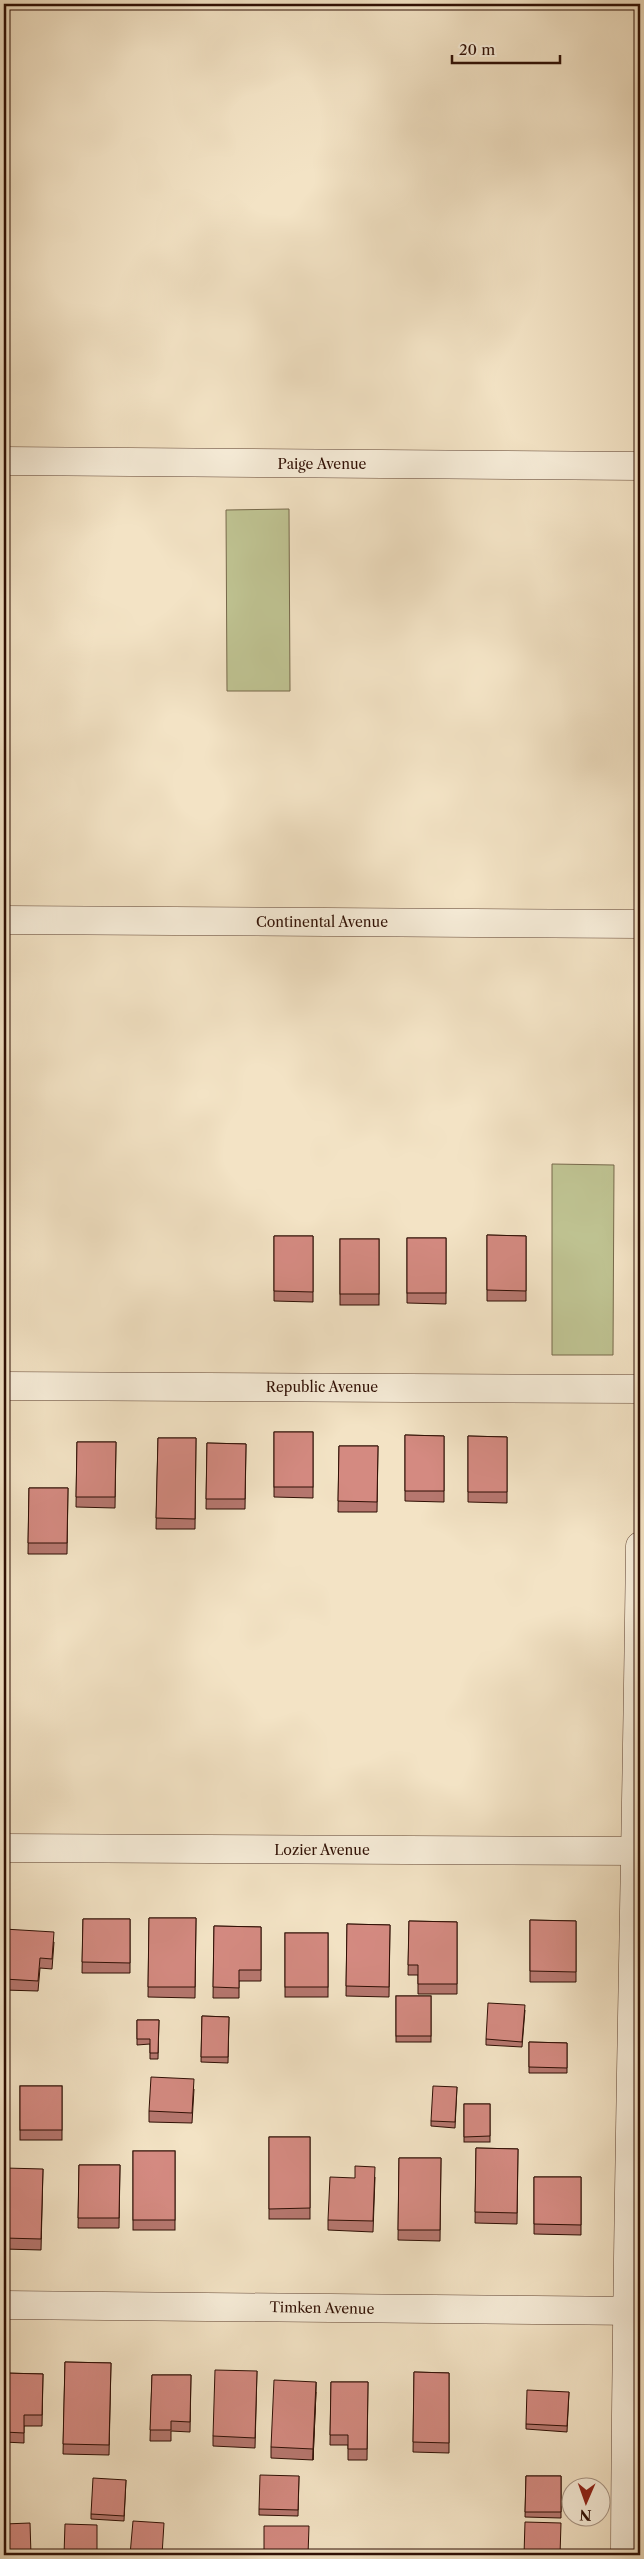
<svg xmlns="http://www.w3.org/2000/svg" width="644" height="2559" font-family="'Libre Caslon Text',serif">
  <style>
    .grass { fill: #bfc392; stroke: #77694b }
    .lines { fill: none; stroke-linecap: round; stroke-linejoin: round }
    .minor-casing { stroke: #604434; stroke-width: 29 }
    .minor { stroke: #f7edd9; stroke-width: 28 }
    .wall { fill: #b6776f; stroke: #2f0f04 }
    .shaded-wall { fill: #94615a; stroke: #2f0f04 }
    .building { fill: #d48a81; stroke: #2f0f04 }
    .labels { text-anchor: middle; stroke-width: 5; stroke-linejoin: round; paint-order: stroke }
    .street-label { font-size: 14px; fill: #2f0f04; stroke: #f7edd9 }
  </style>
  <rect width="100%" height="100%" fill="#f3e3c5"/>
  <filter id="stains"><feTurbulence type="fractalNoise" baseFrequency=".004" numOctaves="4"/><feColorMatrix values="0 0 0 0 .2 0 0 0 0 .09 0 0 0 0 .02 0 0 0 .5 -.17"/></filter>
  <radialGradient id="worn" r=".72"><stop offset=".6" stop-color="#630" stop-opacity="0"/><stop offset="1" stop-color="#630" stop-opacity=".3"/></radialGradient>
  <g class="grass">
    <path d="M289,509L290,691H227L226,510Z"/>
    <path d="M552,1164L614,1165L613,1355H552Z"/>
  </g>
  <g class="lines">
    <g class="minor-casing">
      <g id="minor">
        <path d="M4,461L640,466"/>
        <path d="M4,920L640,924"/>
        <path d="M4,1386L640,1389"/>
        <path d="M4,1848L640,1851"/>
        <path d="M4,2305L640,2311"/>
        <path d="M625,2555C626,2219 636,1882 640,1546"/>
      </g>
    </g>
    <use href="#minor" class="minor"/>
  </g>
  <g class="wall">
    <path d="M487,1235L526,1236V1301H487Z"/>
    <path d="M274,1236H313V1302L274,1301Z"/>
    <path d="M407,1238H446V1304L407,1303Z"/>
    <rect x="340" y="1239" width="39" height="66"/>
    <path d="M274,1432H313V1498L274,1497Z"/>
    <path d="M405,1435L444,1436V1502L405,1501Z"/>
    <path d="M468,1436L507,1437V1503L468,1502Z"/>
    <path d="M158,1438H196L195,1529H156Z"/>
    <path d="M77,1442H116L115,1508L76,1507Z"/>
    <path d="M207,1443L246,1444L245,1509H206Z"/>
    <path d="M339,1446H378L377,1512H338Z"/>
    <path d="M29,1488H68L67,1554H28Z"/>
    <path d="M149,1918H196L195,1998L148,1997Z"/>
    <path d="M83,1919H130V1973H82Z"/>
    <path d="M530,1920L576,1921V1982H530Z"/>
    <path d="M409,1921L457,1922V1994H418V1975H408Z"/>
    <path d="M347,1924L390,1925L389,1997L346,1996Z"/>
    <path d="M214,1926L261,1927V1981H239V1998H213Z"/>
    <path d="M4,1929L54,1942L52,1969L40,1968L38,1991L4,1990Z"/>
    <rect x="285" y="1933" width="43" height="64"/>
    <rect x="396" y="1996" width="35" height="46"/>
    <path d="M525,2010L522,2047L486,2045V2039Z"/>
    <path d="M202,2016L229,2017L228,2063L201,2062Z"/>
    <path d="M137,2020H159L158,2059H150V2044L137,2045Z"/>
    <path d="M529,2042L567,2043V2073H529Z"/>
    <rect x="20" y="2086" width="42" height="54"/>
    <path d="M457,2087L455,2128L431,2126V2121Z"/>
    <path d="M194,2089L192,2123L149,2122V2111Z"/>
    <rect x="464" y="2104" width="26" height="38"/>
    <rect x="269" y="2137" width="41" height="82"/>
    <path d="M476,2148L518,2149L517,2224L475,2223Z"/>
    <rect x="133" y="2151" width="42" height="79"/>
    <path d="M399,2158H441L440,2241L398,2240Z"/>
    <path d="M79,2165H120L119,2228H78Z"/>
    <path d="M43,2169L41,2250L4,2249V2212Z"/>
    <path d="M375,2177L373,2232L328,2230V2220Z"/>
    <path d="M534,2177H581V2235L534,2234Z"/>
    <path d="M65,2362L111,2363L109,2455L63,2454Z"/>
    <path d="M257,2371L255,2448L213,2446V2436Z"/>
    <path d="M414,2372L449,2373V2453L413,2452Z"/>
    <path d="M4,2373L43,2374L42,2426H24V2443L4,2442Z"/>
    <path d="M152,2375H191L190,2432L171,2431V2441H150Z"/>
    <path d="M331,2382H368L367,2460H348V2445H330Z"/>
    <path d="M316,2392L313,2460L271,2458V2447Z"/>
    <path d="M569,2392L567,2432L526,2429V2424Z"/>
    <path d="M299,2476L298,2516L259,2515V2509Z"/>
    <path d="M526,2476H561V2518L525,2517Z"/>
    <path d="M126,2480L124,2521L91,2519V2514Z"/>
  </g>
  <path class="shaded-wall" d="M316,2382V2392L313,2460V2449Z"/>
  <g class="building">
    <path d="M487,1235L526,1236V1291L487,1290Z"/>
    <path d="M274,1236H313V1292L274,1291Z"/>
    <rect x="407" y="1238" width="39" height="55"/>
    <rect x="340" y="1239" width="39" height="55"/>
    <rect x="274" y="1432" width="39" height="55"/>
    <path d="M405,1435L444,1436V1491H405Z"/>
    <path d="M468,1436L507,1437V1492H468Z"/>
    <path d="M158,1438H196L195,1519L156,1518Z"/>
    <path d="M77,1442H116L115,1497H76Z"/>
    <path d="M207,1443L246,1444L245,1499H206Z"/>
    <path d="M339,1446H378L377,1502L338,1501Z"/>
    <path d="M29,1488H68L67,1543H28Z"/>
    <path d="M149,1918H196L195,1987H148Z"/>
    <path d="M83,1919H130V1963L82,1962Z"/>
    <path d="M530,1920L576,1921V1972L530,1971Z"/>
    <path d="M409,1921L457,1922V1984H418V1965H408Z"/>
    <path d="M347,1924L390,1925L389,1987L346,1986Z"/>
    <path d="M214,1926L261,1927V1970H239V1988L213,1987Z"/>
    <path d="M4,1929L54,1932L52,1959L40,1958L38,1981L4,1979Z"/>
    <rect x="285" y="1933" width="43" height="54"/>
    <rect x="396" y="1996" width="35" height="40"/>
    <path d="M488,2003L525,2005L522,2042L486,2039Z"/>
    <path d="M202,2016L229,2017L228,2057H201Z"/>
    <path d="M137,2020H159L158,2053H150V2039H137Z"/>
    <path d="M529,2042L567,2043V2068L529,2067Z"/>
    <path d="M151,2077L194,2079L192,2113L149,2111Z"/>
    <rect x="20" y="2086" width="42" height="44"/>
    <path d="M433,2086L457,2087L455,2122L431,2121Z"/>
    <path d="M464,2104H490V2136L464,2137Z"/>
    <path d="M269,2137H310V2208L269,2209Z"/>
    <path d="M476,2148L518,2149L517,2213L475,2212Z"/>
    <rect x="133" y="2151" width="42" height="69"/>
    <path d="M399,2158H441L440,2230H398Z"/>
    <path d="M79,2165H120L119,2218H78Z"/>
    <path d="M355,2166L375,2167L373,2221L328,2220L330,2177L355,2178Z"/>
    <path d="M5,2168L43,2169L41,2239L4,2238Z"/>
    <path d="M534,2177H581V2225L534,2224Z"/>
    <path d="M65,2362L111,2363L109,2445L63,2444Z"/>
    <path d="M215,2370L257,2371L255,2438L213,2436Z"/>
    <path d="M414,2372L449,2373V2443L413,2442Z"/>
    <path d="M4,2373L43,2374L42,2415H24V2433L4,2432Z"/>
    <path d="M152,2375H191L190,2422L171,2421V2430H150Z"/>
    <path d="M274,2380L316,2382L313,2449L271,2447Z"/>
    <path d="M331,2382H368L367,2449H348V2435H330Z"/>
    <path d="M527,2390L569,2392L567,2426L526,2424Z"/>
    <path d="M260,2475L299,2476L298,2510L259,2509Z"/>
    <path d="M526,2476H561V2512H525Z"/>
    <path d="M93,2478L126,2480L124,2516L91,2514Z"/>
    <path d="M133,2521L164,2523L162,2555H130Z"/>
    <path d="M525,2522L561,2523L560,2555H524Z"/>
    <path d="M30,2523L31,2555H4V2524Z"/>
    <path d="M65,2524L97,2525V2555H64Z"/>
    <path d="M264,2526H309L308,2555H264Z"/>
  </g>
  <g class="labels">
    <g class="street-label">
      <text x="322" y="469">Paige Avenue</text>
      <text x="322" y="927">Continental Avenue</text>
      <text x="322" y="1392">Republic Avenue</text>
      <text x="322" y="1855">Lozier Avenue</text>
      <text transform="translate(322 2308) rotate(1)" y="5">Timken Avenue</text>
    </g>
  </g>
  <rect width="644" height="2559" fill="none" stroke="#f3e3c5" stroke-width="20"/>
  <rect x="5" y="5" width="634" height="2549" fill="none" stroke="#2f0f04" stroke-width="2.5"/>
  <rect x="10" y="10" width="624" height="2539" fill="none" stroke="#2f0f04"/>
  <g transform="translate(586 2502) rotate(182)"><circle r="24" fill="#f7edd9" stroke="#a79484"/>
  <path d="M0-4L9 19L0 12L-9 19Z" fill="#8f2418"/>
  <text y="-8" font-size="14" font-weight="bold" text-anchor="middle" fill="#2f0f04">N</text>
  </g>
  <path d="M452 55v8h108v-8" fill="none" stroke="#2f0f04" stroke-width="2.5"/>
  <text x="459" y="55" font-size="15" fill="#2f0f04" stroke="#f7edd9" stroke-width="4" paint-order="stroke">20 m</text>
  <rect width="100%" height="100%" filter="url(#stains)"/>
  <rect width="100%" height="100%" fill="url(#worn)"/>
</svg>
